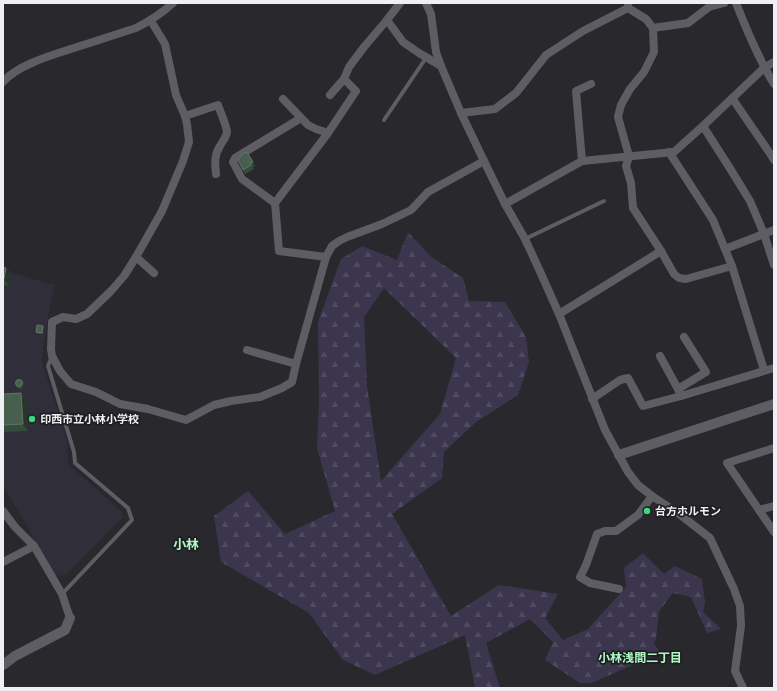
<svg xmlns="http://www.w3.org/2000/svg" width="777" height="691" font-family="'PT Sans','Noto Sans JP',sans-serif">
  <style>
    .built { fill: #302e39 }
    .forest { fill: url(#forest-firs); fill-rule: evenodd }
    .lines { fill: none; stroke-linecap: round; stroke-linejoin: round }
    .service { stroke: #5e5d63; stroke-width: 4 }
    .minor { stroke: #5e5d63; stroke-width: 8 }
    .tertiary { stroke: #5e5d63; stroke-width: 10 }
    .wall { fill: #334c3b }
    .shaded-wall { fill: #27362d }
    .building { fill: #485e4f; stroke: #627468 }
    .poi-dot { fill: #3dd77e; stroke: #1f1e23; stroke-width: 1.5 }
    .labels { text-anchor: middle; stroke-width: 3.5; stroke-linejoin: round; paint-order: stroke }
    .poi-label { font-size: 11px; font-weight: bold; fill: #f0eff3; stroke: #1f1e23; text-anchor: start }
    .neighbourhood-label { font-size: 12px; font-weight: bold; fill: #aff7c3; stroke: #1f1e23 }
    .quarter-label { font-size: 13px; font-weight: bold; fill: #aff7c3; stroke: #1f1e23 }
  </style>
  <defs>
    <pattern id="forest-firs" width="22" height="20" patternUnits="userSpaceOnUse"><rect width="22" height="20" fill="#3b364e"/><path d="M5 1l3.5 6h-7zM16 11l3.5 6h-7z" fill="#4e4a5f"/></pattern>
  </defs>
  <rect width="100%" height="100%" fill="#29282d"/>
  <path class="built" d="M3,266L13,273L54,285L43,347L42,362L62,424L68,445L67,451L69,465L122,512V518L70,571L65,575L59,576L55,575L36,545L29,529L3,486Z"/>
  <path class="forest" d="M408,232L430,256L463,278L469,301L505,302L526,337L529,362L518,395L476,422L444,452L442,478L392,514L451,616L499,585L558,594L545,618L563,640L588,629L626,587L624,568L643,553L664,574L675,566L702,579L705,602L703,612L721,629L707,633L691,597L673,593L659,611L656,639L654,644L661,653L591,683H580L545,660L553,642L530,619L486,643L500,688H475L465,635L375,675L343,660L309,613L221,562L214,516L248,491L285,534L335,511L317,448L319,401L318,322L341,259L362,246L397,260ZM384,288L456,358L440,414L381,481L367,386L364,317Z"/>
  <g class="lines">
    <g class="service">
      <path d="M384,120L426,58"/>
      <path d="M525,239L604,201"/>
      <path d="M52,356L48,366L74,452L75,463L128,508L132,520L62,594"/>
    </g>
    <g class="minor">
      <path d="M426,3L431,14L436,52L441,66L461,113L484,161L505,204L525,239L538,267L559,314L605,430L628,472L638,485L652,496L678,513L710,538L734,589L740,606L741,626L735,671L743,688"/>
      <path d="M628,3V8L646,19L653,28L654,52L644,72L630,89L621,105L618,117L629,156L626,166L631,183L633,208L661,251L674,274L679,278L686,279L732,266"/>
      <path d="M736,3C747,31 758,58 774,84"/>
      <path d="M387,20L403,42L419,53L441,66"/>
      <path d="M151,21L165,44L176,95L185,116L187,124L189,142L183,161L162,211L136,257L124,276L111,291L87,314L76,319L63,317L52,322L51,349L52,356L60,371L71,384L96,392L120,404L148,409L186,420L214,405L231,401L260,397L282,388L292,382L296,364L326,257L332,246L339,241L347,237L382,224L411,210L428,192L484,161"/>
      <path d="M653,28L688,23L709,7L724,3"/>
      <path d="M3,82C18,64 56,54 77,47C97,41 117,34 136,28C150,21 161,14 173,3"/>
      <path d="M330,95L344,79L349,67L364,47L387,20L400,3"/>
      <path d="M732,98L769,152L774,160"/>
      <path d="M283,99L308,125L316,129L328,133"/>
      <path d="M461,113L495,109L516,93L546,55L583,31L628,8"/>
      <path d="M185,116L218,105C220,111 227,127 227,132C226,138 222,142 220,146C214,155 215,164 216,174"/>
      <path d="M301,118L235,158L233,162L242,179L275,203L279,251L326,257"/>
      <path d="M703,126L731,170L750,201L764,234L774,265"/>
      <path d="M669,152L713,220L732,266L764,370"/>
      <path d="M582,161L576,91L591,84"/>
      <path d="M275,203L328,133L356,91L344,79"/>
      <path d="M505,204L582,161L674,152L703,126L764,68L774,62"/>
      <path d="M725,249L774,230"/>
      <path d="M136,257L154,273"/>
      <path d="M559,314L661,251"/>
      <path d="M247,350L296,364"/>
      <path d="M660,356L678,389"/>
      <path d="M681,396L678,389L706,372L684,337"/>
      <path d="M592,399L620,380L628,378L643,406L681,396L774,368"/>
      <path d="M774,448L727,463L774,532"/>
      <path d="M759,510L774,506"/>
      <path d="M3,511L15,527L34,546L62,594L70,618"/>
      <path d="M3,562L34,546"/>
      <path d="M619,589L590,583L580,577L586,565L597,534L605,531H616L638,515L652,496"/>
    </g>
    <g class="tertiary">
      <path d="M619,455L774,404"/>
      <path d="M3,665L15,656L65,630L70,618"/>
    </g>
  </g>
  <g class="wall">
    <path d="M249,156L255,166L253,167L254,169L245,174L243,170Z"/>
    <path d="M3,267L11,276L9,286L3,285Z"/>
    <path d="M43,326L44,328V334H37L36,332Z"/>
    <path d="M23,383L24,385L23,388L20,389L17,388L16,386Z"/>
    <path d="M21,393L26,400L28,431L3,432V394Z"/>
  </g>
  <g class="shaded-wall">
    <path d="M6,268L11,276L9,286L4,279Z"/>
    <path d="M43,326L44,328V334L42,333Z"/>
    <path d="M21,381L24,385L23,388L21,386Z"/>
    <path d="M21,393L26,400L28,431L23,424Z"/>
  </g>
  <g class="building">
    <path d="M247,152L253,162L250,163L251,165L243,170L238,160L243,154Z"/>
    <path d="M3,267L6,268L4,279H3Z"/>
    <path d="M37,325L43,326L42,333L36,332Z"/>
    <circle cx="19" cy="383" r="3.5"/>
    <path d="M21,393L23,424L3,425V394Z"/>
  </g>
  <g class="poi-dot">
    <circle cx="32" cy="419" r="4"/>
    <circle cx="647" cy="511" r="4"/>
  </g>
  <g class="labels">
    <g class="poi-label">
      <text x="40" y="423">印西市立小林小学校</text>
      <text x="655" y="515">台方ホルモン</text>
    </g>
    <g class="neighbourhood-label">
      <text x="640" y="662">小林浅間二丁目</text>
    </g>
    <g class="quarter-label">
      <text x="186" y="549">小林</text>
    </g>
  </g>
  <rect width="777" height="691" fill="none" stroke="#f0eff3" stroke-width="8"/>
</svg>
